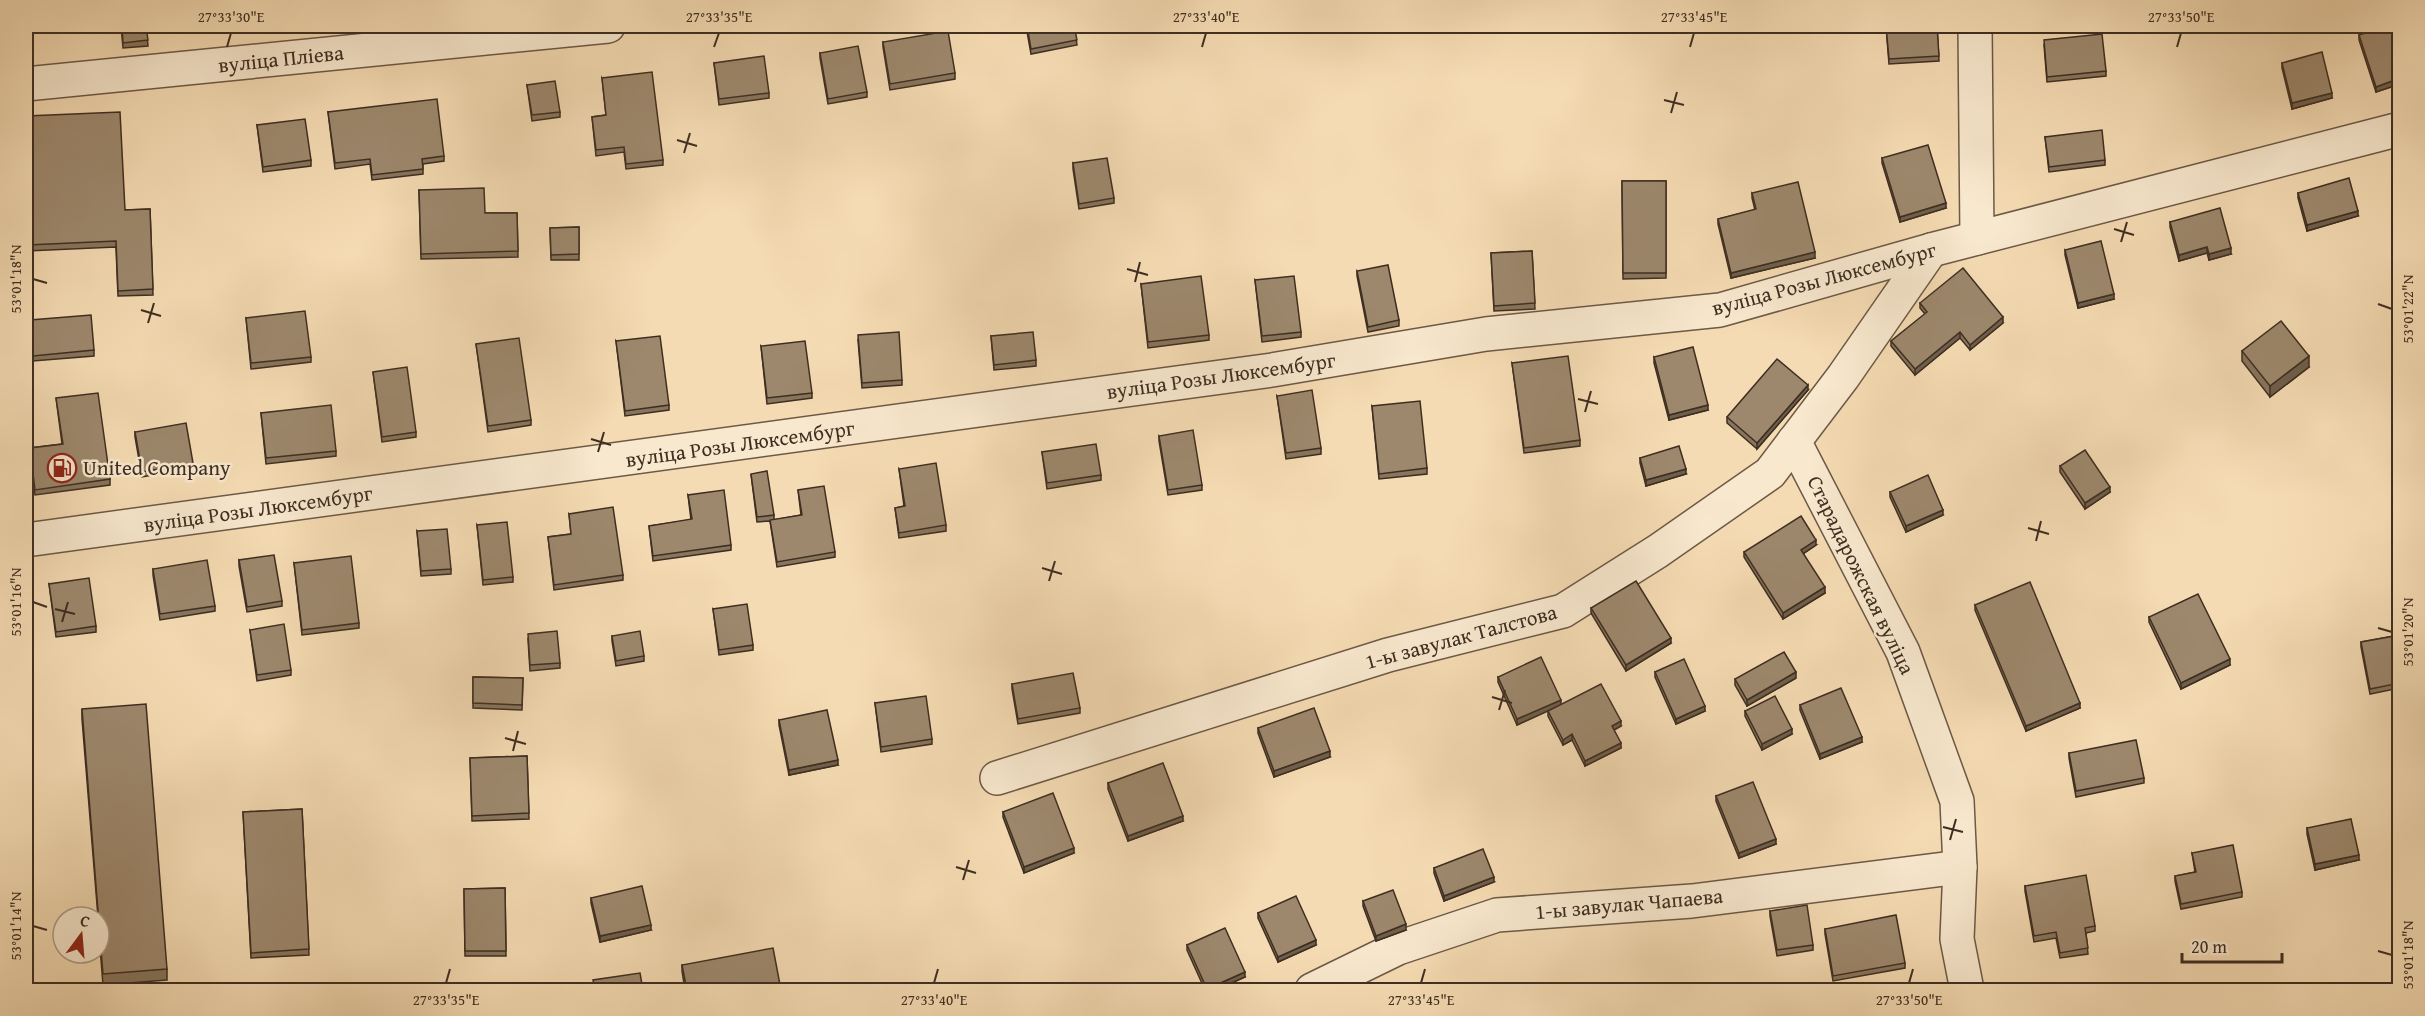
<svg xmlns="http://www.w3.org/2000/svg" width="2425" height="1016" font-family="'Gentium Book Plus',serif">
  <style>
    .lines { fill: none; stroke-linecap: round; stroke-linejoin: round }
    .minor-casing { stroke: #6c5946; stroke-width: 36 }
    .minor { stroke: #f8e8ce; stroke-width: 33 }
    .wall { fill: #87755e; stroke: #3e2e21; stroke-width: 1.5 }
    .shaded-wall { fill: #6e5f4c; stroke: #3e2e21; stroke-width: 1.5 }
    .building { fill: #9d886d; stroke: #3e2e21; stroke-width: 1.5 }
    .ticks { fill: none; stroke: #3e2e21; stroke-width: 2 }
    .labels { text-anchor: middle; stroke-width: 5; stroke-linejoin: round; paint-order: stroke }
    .street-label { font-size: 21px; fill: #3e2e21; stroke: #f8e8ce }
    .poi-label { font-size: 21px; fill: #3e2e21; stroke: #f8e8ce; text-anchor: start }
    .neatline { fill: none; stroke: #3e2e21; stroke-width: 2 }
    .ticks-label { font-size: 15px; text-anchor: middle; fill: #3e2e21 }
  </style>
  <rect width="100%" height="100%" fill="#f5dbb3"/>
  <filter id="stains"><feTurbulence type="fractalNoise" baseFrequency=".00333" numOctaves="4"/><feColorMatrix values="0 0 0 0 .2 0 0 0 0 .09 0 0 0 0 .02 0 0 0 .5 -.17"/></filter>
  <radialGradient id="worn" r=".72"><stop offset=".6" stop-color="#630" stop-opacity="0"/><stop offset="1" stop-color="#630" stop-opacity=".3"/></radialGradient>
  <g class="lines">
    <g class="minor-casing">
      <g id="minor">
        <path d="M1975,26L1977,238"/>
        <path d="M26,84L608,26"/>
        <path d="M1794,441L1903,652L1957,801L1960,867L1957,939L1967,990"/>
        <path d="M26,540L1272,370L1486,334L1720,310L1931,250L2400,129"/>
        <path d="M997,778L1388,655L1563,611L1658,551L1770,473L1843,377L1931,250"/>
        <path d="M1312,990L1398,948L1497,915L1692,901L1960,867"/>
      </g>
    </g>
    <use href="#minor" class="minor"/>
  </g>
  <g class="wall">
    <path d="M26,26H51V31L26,33Z"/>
    <path d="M121,26H146L148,46L123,48Z"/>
    <path d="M1026,26H1074L1077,45L1031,54Z"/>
    <path d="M1125,26H1157L1126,30Z"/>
    <path d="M1886,26H1937L1939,61L1889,64Z"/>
    <path d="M2400,30V84L2376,92L2359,40V35Z"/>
    <path d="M883,42L955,73V79L890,90L883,47Z"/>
    <path d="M2044,45L2106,71V76L2047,82Z"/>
    <path d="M820,53L867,92V97L828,104L820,58Z"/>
    <path d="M714,63L769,93V98L719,105Z"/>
    <path d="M2282,63L2332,98L2292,109L2282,68Z"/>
    <path d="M602,78L663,160V165L626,169L624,152L596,156L592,117L606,115Z"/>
    <path d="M527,85L560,112V117L532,121Z"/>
    <path d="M328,112L444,156V161L423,164V174L372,180L370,164L335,169Z"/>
    <path d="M257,125L311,160V166L263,172Z"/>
    <path d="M2045,137L2105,160V165L2049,172Z"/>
    <path d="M1882,158L1946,208L1900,222L1882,163Z"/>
    <path d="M1073,163L1114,198V203L1079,209L1073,169Z"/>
    <path d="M1622,181H1666V278L1623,279Z"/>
    <path d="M419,190L485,213H517L518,257L421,259Z"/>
    <path d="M1752,193L1815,258L1731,278L1718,224V219L1755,210L1752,198Z"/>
    <path d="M2298,193L2358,216L2307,231L2298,198Z"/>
    <path d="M150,209L153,295L118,296L116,247L27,251L26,228L125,210Z"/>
    <path d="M2170,222L2231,254L2209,260L2207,253L2179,261L2170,227Z"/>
    <path d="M579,227V260H551L550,228Z"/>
    <path d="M2065,250L2114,299L2078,308L2065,255Z"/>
    <path d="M1532,251L1535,309L1494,311L1491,253Z"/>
    <path d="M1357,271L1399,320V326L1368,332L1357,276Z"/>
    <path d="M1255,280L1301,332V337L1262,342Z"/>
    <path d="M1141,284L1209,335V340L1148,348Z"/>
    <path d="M1920,303L2003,323L1970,350L1960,338L1915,375L1891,346V341L1925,314L1920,308Z"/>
    <path d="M246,318L311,357V362L251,369Z"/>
    <path d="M30,326L94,350V356L33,361Z"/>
    <path d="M991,336L1036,360V366L994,370Z"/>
    <path d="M858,340L902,380V385L862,388Z"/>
    <path d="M616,341L669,405V410L625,416Z"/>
    <path d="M476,344L531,420V425L488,432Z"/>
    <path d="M761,346L812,393V398L767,404Z"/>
    <path d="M2242,351L2309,367L2270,397L2242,361Z"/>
    <path d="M1654,357L1708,410L1669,420L1654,363Z"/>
    <path d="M1512,363L1580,440V446L1524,453Z"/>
    <path d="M373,372L416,432V437L382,442Z"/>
    <path d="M1808,390L1757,449L1727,423V417Z"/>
    <path d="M1277,396L1321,448V454L1286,459Z"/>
    <path d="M56,398L110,479V485L35,495L30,448L62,444Z"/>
    <path d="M1372,406L1427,468V474L1379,479Z"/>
    <path d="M261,413L336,451V456L266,464Z"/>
    <path d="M135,432L193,463V468L142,477L135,437Z"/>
    <path d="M1159,436L1202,485V490L1168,495L1159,441Z"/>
    <path d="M1042,452L1101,475V480L1047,489Z"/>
    <path d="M1640,458L1686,474L1646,486L1640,463Z"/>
    <path d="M2060,466L2110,492L2085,509L2060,472Z"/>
    <path d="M899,469L946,525V531L899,538L895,508L904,506Z"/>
    <path d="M751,474L774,515V520L801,515L798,490L835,552V557L777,567L770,521L757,522Z"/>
    <path d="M1890,492L1943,515L1906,532L1890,497Z"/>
    <path d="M688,495L731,545V550L653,561L649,526L691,520Z"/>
    <path d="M569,514L623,575V580L554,590L548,537L571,534Z"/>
    <path d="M477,525L513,577V582L483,585Z"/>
    <path d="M417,531L451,569V574L421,576Z"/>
    <path d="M1816,545L1803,554L1825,593L1783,619L1744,557V552Z"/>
    <path d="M239,560L282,601V606L247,612L239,566Z"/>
    <path d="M294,563L359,623V628L302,635Z"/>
    <path d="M153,569L215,606V611L160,620L153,575Z"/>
    <path d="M49,584L96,626V632L56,637Z"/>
    <path d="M1975,605L2080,708L2026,731L1975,610Z"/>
    <path d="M1591,608L1671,643L1626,671L1591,613Z"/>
    <path d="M713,609L753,645V650L719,655Z"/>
    <path d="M2149,617L2230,665L2181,689L2149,622Z"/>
    <path d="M250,630L291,670V675L257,681Z"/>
    <path d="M2400,635V688L2370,694L2361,647V642Z"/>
    <path d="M612,636L644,656V661L616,666L612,641Z"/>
    <path d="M528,639L560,663V668L530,671Z"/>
    <path d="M1655,672L1705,711L1676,724L1655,677Z"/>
    <path d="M473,677L523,678L522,710L473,708Z"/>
    <path d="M1498,677L1561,705L1621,726L1614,730L1621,748L1585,766L1572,740L1563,745L1548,716V711L1551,709L1517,725L1498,682Z"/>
    <path d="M1796,678L1747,706L1735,685V679Z"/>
    <path d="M1012,684L1080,708V713L1018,724L1012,689Z"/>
    <path d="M875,703L932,739V744L881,752Z"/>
    <path d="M1800,705L1862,742L1820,759L1800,710Z"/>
    <path d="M82,709L167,969V980L103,985L99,935V917H98L82,719Z"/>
    <path d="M1745,711L1792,734L1762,750L1745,716Z"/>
    <path d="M779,720L838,765L789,775L779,725Z"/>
    <path d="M1258,728L1330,757L1274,777L1258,733Z"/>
    <path d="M2069,753L2144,778V783L2076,797L2069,758Z"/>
    <path d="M527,756L529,819L472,821L470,758Z"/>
    <path d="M1108,783L1183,821L1128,841L1108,789Z"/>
    <path d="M1716,796L1776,844L1739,858L1716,801Z"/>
    <path d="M302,809L309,955L251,958L243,812Z"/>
    <path d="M1003,812L1074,853L1024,873L1003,817Z"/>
    <path d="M2307,828L2359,860L2315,870L2307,834Z"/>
    <path d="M2192,853L2242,892V897L2181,909L2175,881V876L2195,872Z"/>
    <path d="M1434,868L1494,882L1444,901L1434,873Z"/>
    <path d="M2025,886L2095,926V931L2086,933L2088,954L2060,958L2056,938L2034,942L2025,891Z"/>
    <path d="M505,888L506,956H465L464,889Z"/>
    <path d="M591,898L651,930L600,942L591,903Z"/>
    <path d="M1363,901L1406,930L1376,941L1363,906Z"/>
    <path d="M1770,911L1813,945V950L1777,956L1770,916Z"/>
    <path d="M1258,913L1316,945L1278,962L1258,918Z"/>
    <path d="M1825,929L1905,963V968L1833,981L1825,934Z"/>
    <path d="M1187,945L1245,977L1216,990H1205L1187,950Z"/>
    <path d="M682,965L781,990H685L682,971Z"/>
  </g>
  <g class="shaded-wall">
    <path d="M2400,78V84L2376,92V87Z"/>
    <path d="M2332,93V98L2292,109V103Z"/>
    <path d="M1946,203V208L1900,222V217Z"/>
    <path d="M2358,211V216L2307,231V225Z"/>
    <path d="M2207,247V253L2179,261V255Z"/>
    <path d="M2231,248V254L2209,260V254Z"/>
    <path d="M1815,252V258L1731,278V273Z"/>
    <path d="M2114,294V299L2078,308V303Z"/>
    <path d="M2003,317V323L1970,350V345Z"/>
    <path d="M1960,332V338L1915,375V369Z"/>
    <path d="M2309,356V367L2270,397V386Z"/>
    <path d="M1808,385V390L1757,449V443Z"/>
    <path d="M1708,405V410L1669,420V415Z"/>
    <path d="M1686,469V474L1646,486V480Z"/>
    <path d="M2110,487V492L2085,509V503Z"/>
    <path d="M1943,510V515L1906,532V526Z"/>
    <path d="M1816,540V545L1801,555V550Z"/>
    <path d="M1825,587V593L1783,619V613Z"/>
    <path d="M1671,638V643L1626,671V665Z"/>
    <path d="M2230,659V665L2181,689V683Z"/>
    <path d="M1796,672V678L1747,706V700Z"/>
    <path d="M1561,700V705L1517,725V719Z"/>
    <path d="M2080,703V708L2026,731V726Z"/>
    <path d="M1705,706V711L1676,724V719Z"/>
    <path d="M1621,721V726L1612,731V726Z"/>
    <path d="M1792,729V734L1762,750V744Z"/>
    <path d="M1572,734V740L1563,745V740Z"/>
    <path d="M1862,737V742L1820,759V754Z"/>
    <path d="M1621,743V748L1585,766V761Z"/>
    <path d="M1330,751V757L1274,777V771Z"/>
    <path d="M838,760V765L789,775V770Z"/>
    <path d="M1183,816V821L1128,841V836Z"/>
    <path d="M1776,839V844L1739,858V853Z"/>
    <path d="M1074,848V853L1024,873V867Z"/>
    <path d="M2359,855V860L2315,870V864Z"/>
    <path d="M1494,877V882L1444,901V896Z"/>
    <path d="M1406,924V930L1376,941V936Z"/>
    <path d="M651,925V930L600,942V936Z"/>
    <path d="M1316,940V945L1278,962V957Z"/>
    <path d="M1245,972V977L1216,990H1207V989Z"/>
  </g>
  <g class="building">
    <path d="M26,26H51L26,28Z"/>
    <path d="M122,26H146L148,40L123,43Z"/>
    <path d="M1027,26H1074L1077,40L1031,49Z"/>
    <path d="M1886,26H1937L1939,56L1889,59Z"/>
    <path d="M2387,26H2398L2400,30V78L2376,87L2359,35Z"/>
    <path d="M948,31L955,73L890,84L883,42Z"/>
    <path d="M2102,34L2106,71L2047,77L2044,40Z"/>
    <path d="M858,46L867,92L828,99L820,53Z"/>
    <path d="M2322,52L2332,93L2292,103L2282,63Z"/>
    <path d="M764,56L769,93L719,99L714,63Z"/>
    <path d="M652,72L663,160L626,164L624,147L596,150L592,117L606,115L602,78Z"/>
    <path d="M555,81L560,112L532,115L527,85Z"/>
    <path d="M437,99L444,156L422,159L423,169L372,175L370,159L335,163L328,112Z"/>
    <path d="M120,112L125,210L150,209L153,289L118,291L116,241L27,245L26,223V116Z"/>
    <path d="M305,119L311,160L263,167L257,125Z"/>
    <path d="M2102,130L2105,160L2049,167L2045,137Z"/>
    <path d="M1928,145L1946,203L1900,217L1882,158Z"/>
    <path d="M1107,158L1114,198L1079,204L1073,163Z"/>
    <path d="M2349,178L2358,211L2307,225L2298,193Z"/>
    <path d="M1622,181H1666V273H1623Z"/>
    <path d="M1798,182L1815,252L1731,273L1718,219L1756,209L1752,193Z"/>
    <path d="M484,188L485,213H517L518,251L421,254L419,190Z"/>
    <path d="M2220,208L2231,248L2209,254L2207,247L2179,255L2170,222Z"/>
    <path d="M579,227V254L551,255L550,228Z"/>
    <path d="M2101,241L2114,294L2078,303L2065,250Z"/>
    <path d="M1532,251L1535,303L1494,306L1491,253Z"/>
    <path d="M1388,265L1399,320L1368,327L1357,271Z"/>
    <path d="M1963,268L2003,317L1970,345L1960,332L1915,369L1891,341L1927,312L1920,303Z"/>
    <path d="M1201,276L1209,335L1148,342L1141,284Z"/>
    <path d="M1294,276L1301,332L1262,336L1255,280Z"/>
    <path d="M305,311L311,357L251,363L246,318Z"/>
    <path d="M91,315L94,350L33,356L30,320Z"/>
    <path d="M2281,321L2309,356L2270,386L2242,351Z"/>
    <path d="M899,332L902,380L862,383L858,335Z"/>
    <path d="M1033,332L1036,360L994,365L991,336Z"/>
    <path d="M660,336L669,405L625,411L616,341Z"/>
    <path d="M519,338L531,420L488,426L476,344Z"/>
    <path d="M805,341L812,393L767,398L761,346Z"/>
    <path d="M1693,347L1708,405L1669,415L1654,357Z"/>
    <path d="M1568,356L1580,440L1524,448L1512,363Z"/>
    <path d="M1777,359L1808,385L1757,443L1727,417Z"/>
    <path d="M407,367L416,432L382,437L373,372Z"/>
    <path d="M1312,390L1321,448L1286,453L1277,396Z"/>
    <path d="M98,393L110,479L35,490L30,448L63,444L56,398Z"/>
    <path d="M1420,401L1427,468L1379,474L1372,406Z"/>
    <path d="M331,405L336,451L266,458L261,413Z"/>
    <path d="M186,423L193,463L142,472L135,432Z"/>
    <path d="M1193,430L1202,485L1168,490L1159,436Z"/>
    <path d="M1096,444L1101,475L1047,483L1042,452Z"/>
    <path d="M1679,446L1686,469L1646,480L1640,458Z"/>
    <path d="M2085,450L2110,487L2085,503L2060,466Z"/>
    <path d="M936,463L946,525L899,533L895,508L905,506L899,469Z"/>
    <path d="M767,471L774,515L757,517L751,474Z"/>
    <path d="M1928,475L1943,510L1906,526L1890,492Z"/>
    <path d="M824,486L835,552L777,562L770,520L802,515L798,490Z"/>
    <path d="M724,490L731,545L653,556L649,526L692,519L688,495Z"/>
    <path d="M613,507L623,575L554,585L548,537L571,534L569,514Z"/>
    <path d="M1801,516L1816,540L1801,550L1825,587L1783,613L1744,552Z"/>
    <path d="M507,522L513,577L483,580L477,525Z"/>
    <path d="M447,529L451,569L421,571L417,531Z"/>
    <path d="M274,555L282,601L247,607L239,560Z"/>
    <path d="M351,556L359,623L302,630L294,563Z"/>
    <path d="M207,560L215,606L160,614L153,569Z"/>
    <path d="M89,578L96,626L56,632L49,584Z"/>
    <path d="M1636,581L1671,638L1626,665L1591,608Z"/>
    <path d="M2030,582L2080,703L2026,726L1975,605Z"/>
    <path d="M2198,594L2230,659L2181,683L2149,617Z"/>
    <path d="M747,604L753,645L719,650L713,609Z"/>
    <path d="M284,624L291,670L257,675L250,630Z"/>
    <path d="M557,631L560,663L530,665L528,634Z"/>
    <path d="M640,631L644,656L616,661L612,636Z"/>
    <path d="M2400,635V683L2370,689L2361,642Z"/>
    <path d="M1784,652L1796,672L1747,700L1735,679Z"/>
    <path d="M1541,657L1561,700L1517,719L1498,677Z"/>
    <path d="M1684,659L1705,706L1676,719L1655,672Z"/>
    <path d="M1073,673L1080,708L1018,719L1012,684Z"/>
    <path d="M473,677L523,678L522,705L473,703Z"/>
    <path d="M1601,684L1621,721L1612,726L1621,743L1585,761L1572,734L1563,740L1548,711Z"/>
    <path d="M1841,688L1862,737L1820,754L1800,705Z"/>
    <path d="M926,696L932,739L881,747L875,703Z"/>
    <path d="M1775,696L1792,729L1762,744L1745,711Z"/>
    <path d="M146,704L167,969L103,974L82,709Z"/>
    <path d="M1314,708L1330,751L1274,771L1258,728Z"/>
    <path d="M827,710L838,760L789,770L779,720Z"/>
    <path d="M2136,740L2144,778L2076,791L2069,753Z"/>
    <path d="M527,756L529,813L472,816L470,758Z"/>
    <path d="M1163,763L1183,816L1128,836L1108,783Z"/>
    <path d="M1753,782L1776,839L1739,853L1716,796Z"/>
    <path d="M1053,793L1074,848L1024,867L1003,812Z"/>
    <path d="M302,809L309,949L251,953L243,812Z"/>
    <path d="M2351,819L2359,855L2315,864L2307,828Z"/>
    <path d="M2233,845L2242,892L2181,904L2175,876L2196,872L2192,853Z"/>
    <path d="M1483,849L1494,877L1444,896L1434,868Z"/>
    <path d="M2086,875L2095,926L2085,928L2088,948L2060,953L2056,932L2034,936L2025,886Z"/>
    <path d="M642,886L651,925L600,936L591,898Z"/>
    <path d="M505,888L506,951H465L464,889Z"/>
    <path d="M1393,890L1406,924L1376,936L1363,901Z"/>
    <path d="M1296,896L1316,940L1278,957L1258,913Z"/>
    <path d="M1807,905L1813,945L1777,950L1770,911Z"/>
    <path d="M1896,915L1905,963L1833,976L1825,929Z"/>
    <path d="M1225,928L1245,972L1207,989L1187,945Z"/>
    <path d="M773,948L781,990H687L682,965Z"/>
    <path d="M640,973L643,990H595L593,980Z"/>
    <path d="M292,983L293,990H254L253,985Z"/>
    <path d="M2370,983L2371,990H2322Z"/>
  </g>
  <path class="ticks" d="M227,47L231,33M714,47L719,33M1202,47L1206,33M1690,47L1694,33M2177,47L2181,33M1664,100L1684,105M1671,113L1677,92M677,140L697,146M684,153L690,133M2114,229L2134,235M2121,242L2127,222M1127,269L1148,275M33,279L47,283M1135,282L1140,262M2378,304L2392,309M141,310L161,316M148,323L154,303M1578,399L1598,404M1585,412L1591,391M591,439L611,445M598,452L604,432M2028,528L2049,534M2036,541L2041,521M1042,568L1062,574M1049,581L1055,561M33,602L47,607M55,609L75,614M62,622L68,602M2378,628L2392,632M1492,697L1512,703M1499,710L1505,690M505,738L526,744M513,751L518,731M1943,827L1963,832M1950,840L1956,819M956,867L976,873M963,880L969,860M33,926L47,930M2378,951L2392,955M446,983L450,969M934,983L938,969M1421,983L1425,969M1909,983L1913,969"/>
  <defs>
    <g id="fuel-ring" transform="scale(1.5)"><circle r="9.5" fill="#f8e8ce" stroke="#8f2418" stroke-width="1.5"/><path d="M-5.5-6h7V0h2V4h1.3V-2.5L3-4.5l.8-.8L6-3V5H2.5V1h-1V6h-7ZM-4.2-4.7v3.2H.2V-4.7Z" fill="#8f2418"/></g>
  </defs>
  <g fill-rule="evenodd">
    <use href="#fuel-ring" x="62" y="468"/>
  </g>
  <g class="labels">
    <g class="street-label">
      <text transform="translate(281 59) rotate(-6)" y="7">вуліца Пліева</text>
      <text transform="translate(1824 279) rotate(-15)" y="7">вуліца Розы Люксембург</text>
      <text transform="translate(1221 376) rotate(-8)" y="7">вуліца Розы Люксембург</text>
      <text transform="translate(740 444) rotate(-8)" y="7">вуліца Розы Люксембург</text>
      <text transform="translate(258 509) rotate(-8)" y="7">вуліца Розы Люксембург</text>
      <text transform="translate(1861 575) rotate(64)" y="7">Старадарожская вуліца</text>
      <text transform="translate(1461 637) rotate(-15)" y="7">1-ы завулак Талстова</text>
      <text transform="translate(1629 904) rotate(-5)" y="7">1-ы завулак Чапаева</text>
    </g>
    <g class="poi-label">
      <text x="83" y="475">United Company</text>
    </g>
  </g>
  <rect width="2425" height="1016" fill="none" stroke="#f5dbb3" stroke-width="66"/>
  <g transform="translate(81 935) rotate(16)"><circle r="28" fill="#f8e8ce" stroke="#ae9e89" stroke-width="1.5"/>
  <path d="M0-4.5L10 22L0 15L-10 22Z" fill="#8f2418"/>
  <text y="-9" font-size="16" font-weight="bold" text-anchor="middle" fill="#3e2e21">С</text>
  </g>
  <path d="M2182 953v9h100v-9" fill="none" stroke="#3e2e21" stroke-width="3"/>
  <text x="2191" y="953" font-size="18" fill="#3e2e21" stroke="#f8e8ce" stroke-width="4.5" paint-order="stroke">20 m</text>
  <rect x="33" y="33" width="2359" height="950" class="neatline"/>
  <g class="ticks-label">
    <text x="231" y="22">27°33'30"E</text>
    <text x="719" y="22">27°33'35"E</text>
    <text x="1206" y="22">27°33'40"E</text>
    <text x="1694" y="22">27°33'45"E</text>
    <text x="2181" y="22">27°33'50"E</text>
    <text transform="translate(16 279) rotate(-90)" y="5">53°01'18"N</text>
    <text transform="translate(2408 309) rotate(-90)" y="5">53°01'22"N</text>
    <text transform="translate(16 602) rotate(-90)" y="5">53°01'16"N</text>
    <text transform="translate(2408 632) rotate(-90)" y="5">53°01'20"N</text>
    <text transform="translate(16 926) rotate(-90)" y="5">53°01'14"N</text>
    <text transform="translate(2408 955) rotate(-90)" y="5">53°01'18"N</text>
    <text x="446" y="1005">27°33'35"E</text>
    <text x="934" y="1005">27°33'40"E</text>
    <text x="1421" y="1005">27°33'45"E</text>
    <text x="1909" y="1005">27°33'50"E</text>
  </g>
  <rect width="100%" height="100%" filter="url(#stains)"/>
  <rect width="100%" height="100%" fill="url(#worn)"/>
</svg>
